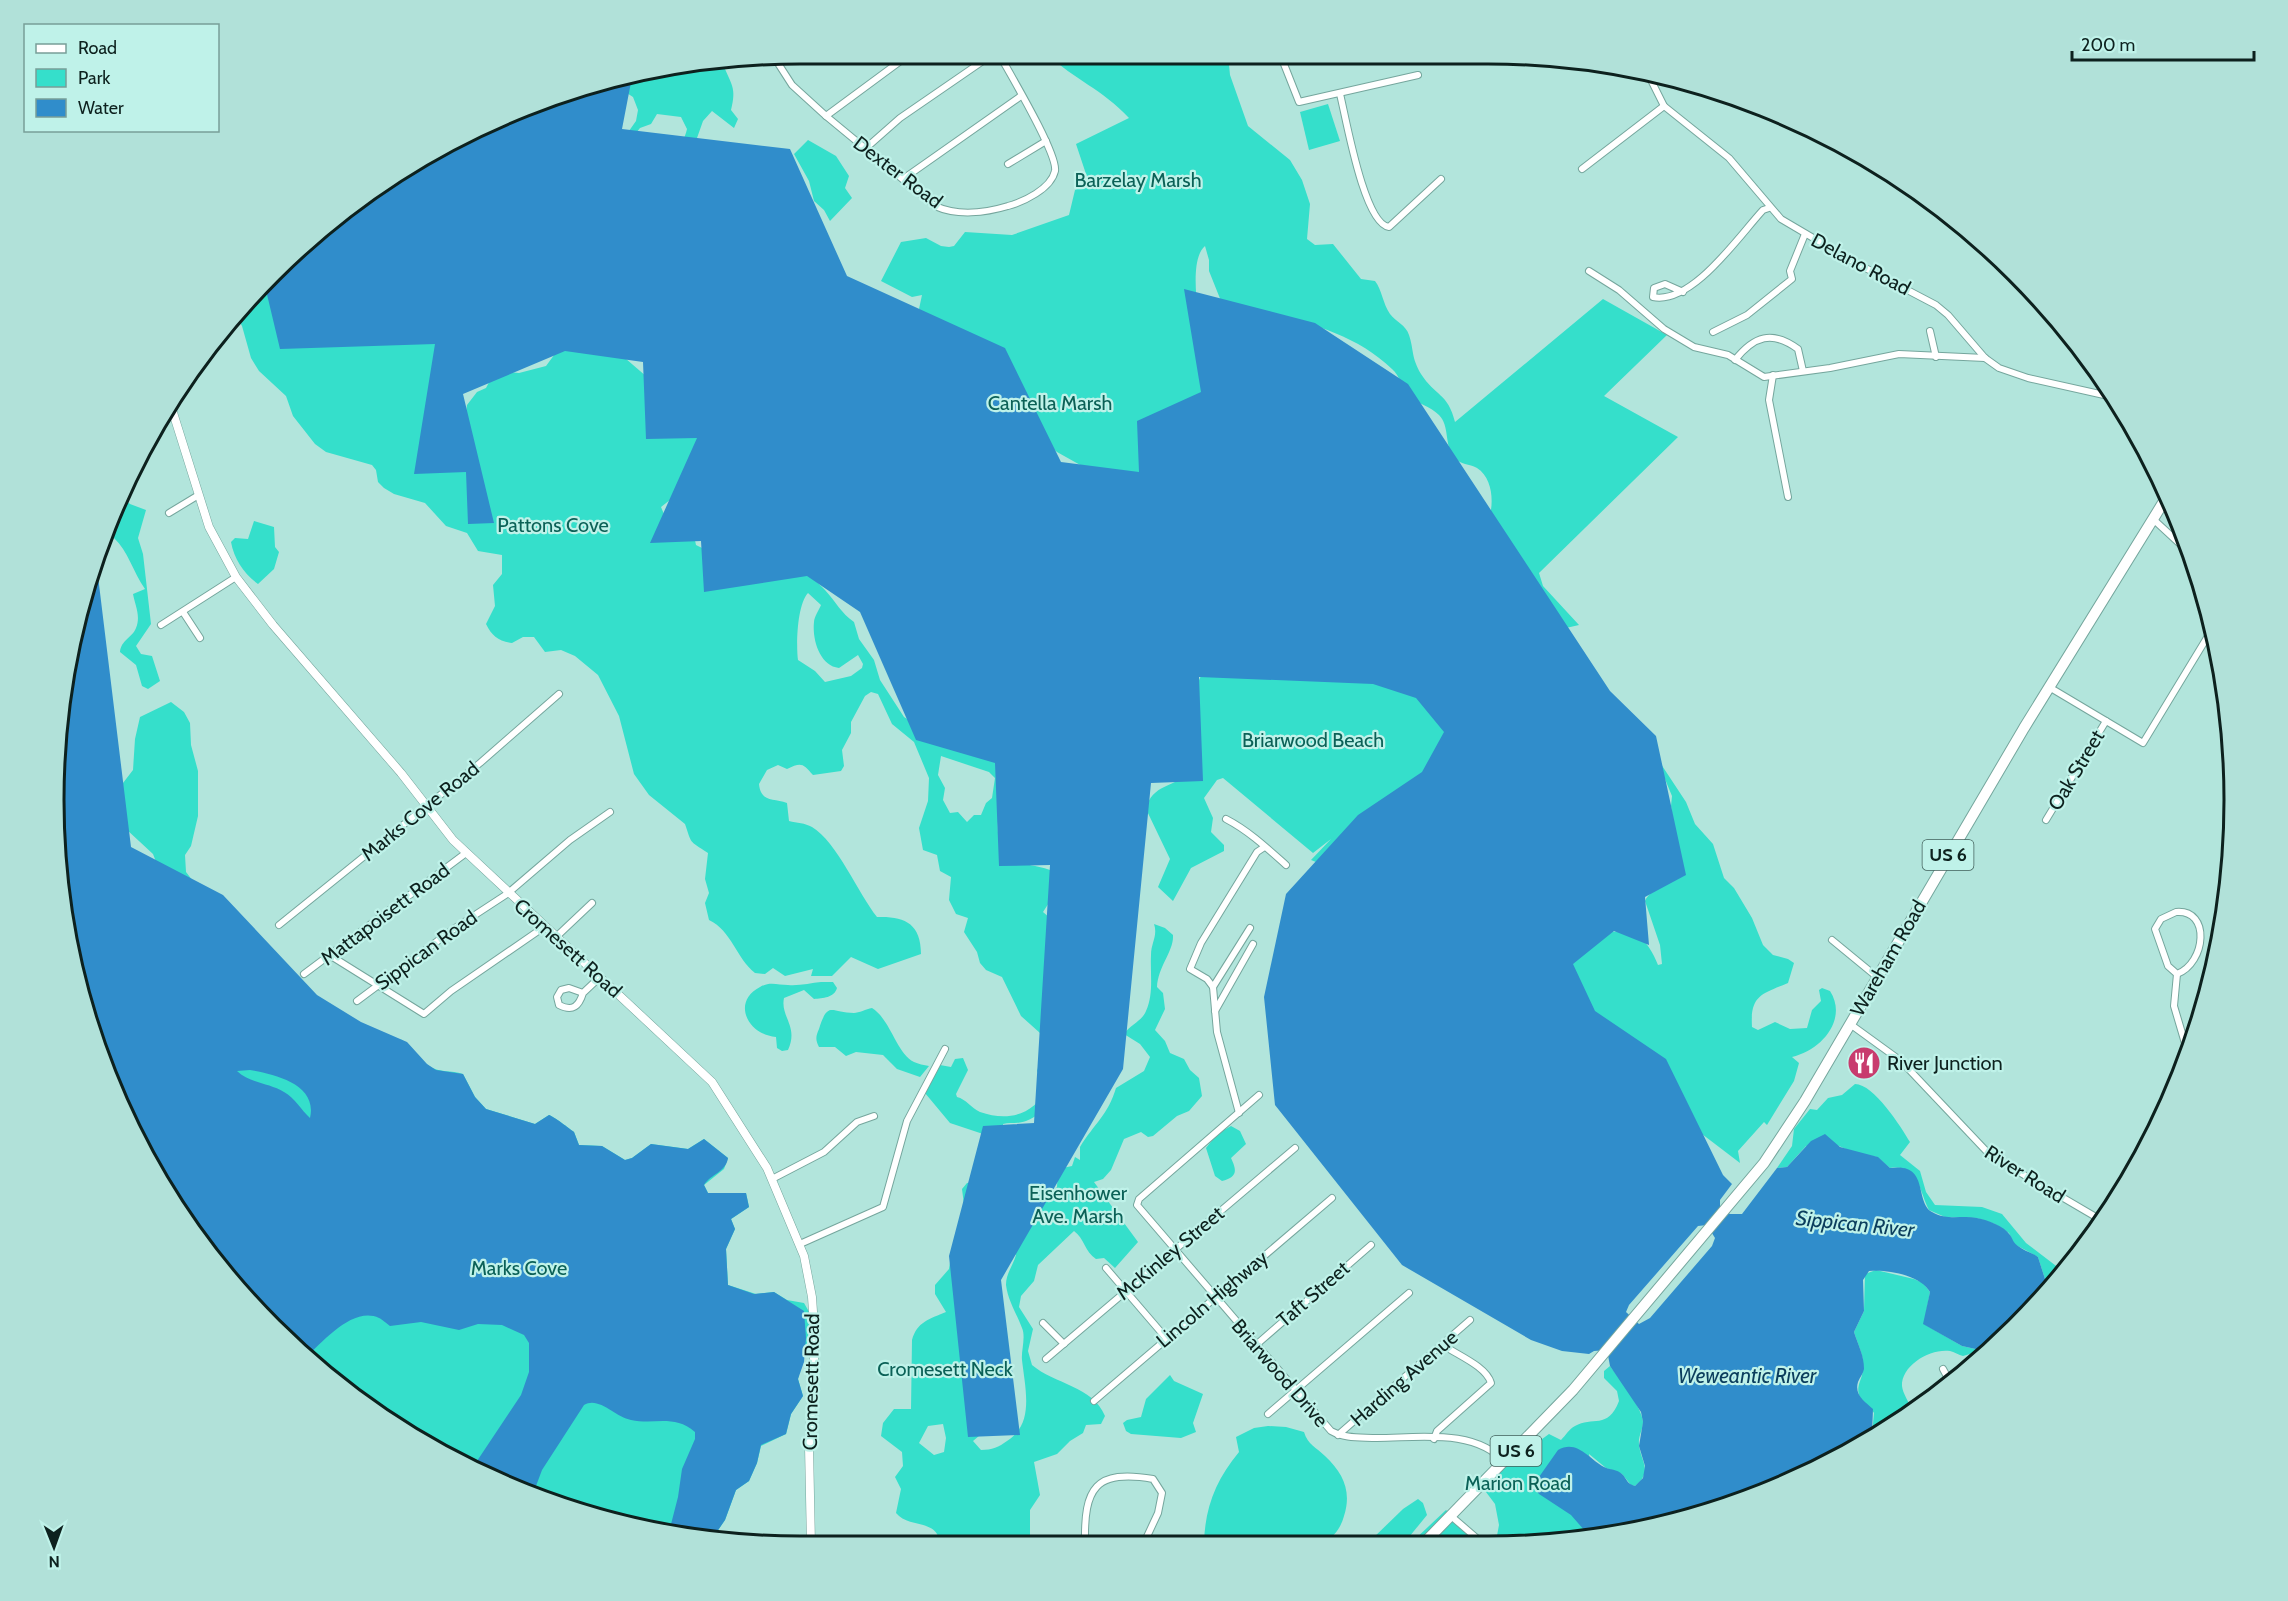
<svg xmlns="http://www.w3.org/2000/svg" width="2288" height="1601" font-family="Cabin,sans-serif">
  <style>
    .green { fill: #35dfcb; fill-rule: evenodd }
    .water { fill: #308dcb; fill-rule: evenodd }
    .lines { fill: none; stroke-linecap: round; stroke-linejoin: round }
    .minor-casing { stroke: #75a69d; stroke-width: 8 }
    .tertiary-casing { stroke: #75a69d; stroke-width: 9 }
    .primary-casing { stroke: #75a69d; stroke-width: 12 }
    .minor { stroke: #fff; stroke-width: 6 }
    .tertiary { stroke: #fff; stroke-width: 8 }
    .primary { stroke: #fff; stroke-width: 10 }
    .labels { text-anchor: middle; stroke-width: 4.5; stroke-linejoin: round; paint-order: stroke }
    .shield { fill: #bff2e9; stroke: #42605b; stroke-width: 1.5 }
    .shield-label { font-size: 18px; font-weight: bold; fill: #0d211e }
    .street-label { font-size: 20px; fill: #0d211e; stroke: #bff2e9 }
    .park-label { font-size: 20px; fill: #0b6157; stroke: #bff2e9 }
    .poi-label { font-size: 20px; fill: #0d211e; stroke: #bff2e9; text-anchor: start }
    .water-label { font-size: 21px; font-style: italic; fill: #0b3d5d; stroke: #bff2e9 }
    .rim { fill: none; stroke: #0d211e; stroke-width: 3 }
  </style>
  <rect width="100%" height="100%" fill="#b2e5dc"/>
  <g class="green">
    <path d="M1047,54H1228L1230,75L1248,126L1290,160L1302,180L1310,204L1307,239L1315,245L1333,244L1361,279L1375,281C1382,290 1383,304 1390,314C1396,322 1406,325 1409,335C1414,350 1411,357 1421,374C1435,396 1448,393 1455,422L1603,299L1667,335L1604,396L1678,437L1539,573L1543,586L1579,625L1566,628L1488,522C1494,506 1494,479 1477,468C1469,463 1461,466 1454,457C1444,445 1450,426 1439,415C1430,406 1417,404 1409,395C1402,388 1400,376 1392,369C1347,325 1279,317 1221,301L1209,271V260L1205,246C1182,265 1208,366 1213,394L1152,477L1082,466L1057,452L1034,432L919,309L922,295L912,297L881,281L901,242L926,238L941,246L949,247L954,246L965,232L1012,235L1069,215L1075,190L1089,183L1076,144L1129,118C1102,89 1075,80 1047,54Z"/>
    <path d="M723,64C731,85 737,87 731,110L738,119L734,128L712,111L703,121L697,138L680,158L658,167L633,164L624,138L636,121L638,110L633,97L616,86L598,83ZM657,114L681,117L687,129C682,151 663,167 641,156L632,138L640,128L651,124Z"/>
    <path d="M1328,104L1340,141L1309,150L1300,112Z"/>
    <path d="M808,140L836,156L849,176L845,188L852,198L830,221L824,210L814,201L809,181L794,154Z"/>
    <path d="M273,278C286,291 293,307 305,320C324,339 379,343 403,333L442,291H452L457,298L466,295L473,297L475,305C469,310 462,314 458,321C445,343 469,363 463,384C458,400 440,406 434,420L437,428C445,434 456,432 464,426L467,405L477,392L486,388L495,371L519,373L546,366L560,347L569,341L597,338L608,346L607,348L618,352L647,377C654,403 644,409 666,434L704,432L711,438L710,453L689,485L661,507L666,519L671,520L680,514L693,531L696,545C701,548 708,550 712,554C718,560 721,568 728,572C748,583 781,584 793,563L800,562C806,575 816,580 825,590C836,602 841,613 854,622L859,639L874,660L880,680L904,717L941,740L1009,765L1020,776C1016,785 1008,789 1004,798C996,816 993,847 1012,859C1028,869 1052,863 1063,881L1043,912L1051,919L1056,936L1046,1032C1046,1040 1053,1044 1053,1053C1055,1078 1055,1111 1026,1121C1019,1124 1011,1122 1003,1124V1128L1009,1138L1002,1167L996,1168L972,1243L960,1257L965,1293L978,1316L979,1360L989,1370L988,1383L993,1393L983,1406L986,1430L973,1441L981,1450C992,1450 999,1447 1007,1441C1035,1424 1025,1388 1022,1360C1021,1351 1026,1337 1022,1328C1017,1314 1008,1301 1006,1285C1006,1273 1013,1266 1016,1255L1008,1247L1057,1187L1058,1169L1072,1166L1075,1157L1080,1160V1147C1094,1124 1108,1115 1116,1088L1144,1071L1150,1057L1140,1044L1124,1034C1130,1025 1142,1021 1146,1011C1154,993 1150,974 1151,955C1151,943 1158,936 1154,924L1165,928L1173,935C1174,951 1158,966 1157,987L1163,993L1165,1009L1155,1030L1165,1041L1170,1053L1184,1059L1190,1070L1199,1078L1202,1096L1189,1111L1177,1116L1153,1136L1148,1137L1141,1132L1124,1139L1111,1170L1103,1179L1094,1182L1138,1242L1115,1268L1104,1258L1096,1259C1085,1252 1084,1238 1074,1231L1038,1265L1034,1281L1021,1296L1019,1307L1033,1329L1028,1351L1032,1365C1054,1384 1093,1386 1105,1416L1101,1424L1086,1425L1083,1433L1070,1441L1057,1454L1034,1462L1040,1495L1030,1510V1544H940C938,1518 909,1529 896,1513L901,1489L895,1477L903,1466L902,1452L881,1436L883,1423L894,1409H911L912,1340C917,1322 929,1319 946,1312L935,1294V1285L949,1269L952,1250L967,1228L962,1189L967,1183L975,1182L983,1175L984,1169L975,1164L995,1145L992,1137L950,1123L925,1093L933,1072L940,1065L951,1067L955,1059L963,1058L968,1070L956,1094L957,1097C966,1099 971,1108 980,1112C1008,1122 1035,1115 1047,1087L1037,1071L1044,1051L1040,1033L1021,1016L1002,977L986,970L980,963L977,952L964,932L968,918L956,914L949,900L951,877L940,871L937,855L923,850L919,828L928,801L929,778L914,742L892,724L878,694L871,692L865,696L851,722V733L842,750L844,766L841,771L813,775C803,763 801,762 787,769L778,765L767,770L759,784C761,803 774,798 787,803L789,821C797,823 805,823 812,827C837,842 858,893 877,917C904,916 921,923 921,954L878,969L851,957L832,976H811L813,969L785,976L773,968L765,974L755,973C736,958 732,931 709,920L705,903L709,893L705,879L708,853C688,840 692,844 685,824L649,795L634,774L619,716L598,675L575,656L561,650L545,652L534,637H523L512,643C498,641 492,636 486,624L495,606L493,585L502,574V555L478,551L467,533L446,526L425,503L394,494L384,488L378,482L376,470L372,465L326,452L315,444L293,416L286,396L259,371L251,358L242,326L235,314ZM808,593L821,605C819,610 814,617 814,622C812,640 820,666 839,668L858,655L863,664L862,668L851,676L825,682L815,671L798,660C796,645 797,605 808,593ZM941,756L989,772L995,778L992,798L986,803L981,815H974L967,822L958,812L950,813L943,800L945,788L938,775ZM943,1424L946,1438L944,1452L934,1455L919,1443L928,1426Z"/>
    <path d="M121,495L130,504L146,510L138,538L143,554L151,624L136,646L141,654L152,656L160,681L148,689L142,686L136,665L120,652C121,640 132,638 136,628C141,616 135,605 133,594L145,589C133,572 128,551 114,538L103,544L111,515Z"/>
    <path d="M254,521L274,527L275,547L279,552L274,569L258,584C244,574 234,559 231,542L235,538L248,539Z"/>
    <path d="M1229,649C1283,649 1424,652 1448,711C1453,722 1447,728 1446,737C1446,742 1448,746 1446,751C1441,764 1431,768 1422,777C1413,788 1407,798 1394,806C1383,812 1370,812 1359,818C1341,826 1333,860 1316,862L1311,860L1331,839L1313,853L1223,778L1217,780L1204,798L1213,818L1211,832L1224,845V851L1191,868L1173,901L1158,887L1170,859L1146,809C1152,784 1174,787 1190,773L1188,759L1180,742L1184,714L1208,660Z"/>
    <path d="M171,702L184,712L190,723L191,745L198,771V816L191,846L185,855L186,872L196,885L158,867L153,854L126,829L113,796L133,770L135,739L140,717Z"/>
    <path d="M1655,755L1686,802L1695,824L1713,844L1724,878L1734,888L1752,918L1763,945L1773,955L1788,959L1794,963L1788,983C1762,994 1750,995 1752,1027L1758,1030L1775,1022L1790,1029L1807,1028L1812,1010L1821,1001L1819,990L1822,988L1830,991C1848,1019 1822,1050 1792,1057L1799,1063L1794,1081L1767,1125L1764,1122L1738,1151L1740,1163L1698,1131L1598,1018L1564,967L1588,935C1623,929 1643,926 1658,965L1662,964L1660,945L1645,901C1652,886 1671,887 1681,873L1671,806L1672,796Z"/>
    <path d="M821,982H833L837,988C834,998 823,998 814,999L804,990L784,998C780,1017 799,1026 788,1050L782,1051L777,1048L776,1037C748,1035 731,1002 760,987C770,981 778,985 788,985C799,986 811,983 821,982Z"/>
    <path d="M872,1008C891,1020 896,1053 914,1062C918,1064 924,1065 929,1066L920,1077L897,1069L883,1055L856,1052L846,1056L835,1047H819C815,1039 816,1036 819,1029C828,1000 831,1013 854,1013C859,1013 866,1009 872,1008Z"/>
    <path d="M400,1039C413,1045 417,1058 429,1066C440,1073 451,1070 463,1074L475,1097L486,1109L535,1124L549,1115C553,1116 570,1129 574,1132L579,1145L602,1146L625,1160L632,1158L651,1144L688,1149L704,1139L728,1158L724,1169L704,1185L708,1193H746L749,1207L731,1219L735,1229L726,1249L728,1285L756,1294L774,1292L787,1300L804,1303L812,1317L814,1331L805,1347L798,1379L803,1396L791,1414L786,1434L761,1446L757,1463L749,1481L736,1490L725,1520L712,1539L608,1522L471,1470L346,1393L239,1293L515,1154Z"/>
    <path d="M210,1060L301,1079L325,1128Z"/>
    <path d="M1855,1084C1874,1084 1901,1127 1910,1142L1900,1155L1920,1171L1926,1192L1935,1205L1982,1207L2002,1214L2026,1243L2064,1272L2053,1283L2045,1279L2038,1257L2014,1244L2009,1233L1995,1224L1977,1218L1945,1217L1929,1210C1919,1191 1919,1164 1890,1168L1877,1157L1855,1153L1832,1143L1806,1146L1787,1167L1777,1168L1792,1146L1794,1129L1810,1109L1817,1110L1828,1098L1842,1095Z"/>
    <path d="M1231,1126L1240,1131L1246,1144L1231,1158C1236,1169 1239,1177 1222,1181L1215,1176L1206,1148L1217,1134Z"/>
    <path d="M1876,1270L1914,1279L1923,1283L1930,1292L1924,1324L1962,1346L1989,1352L1983,1358L1973,1353L1963,1356C1959,1355 1954,1352 1950,1351C1931,1348 1901,1365 1902,1386C1903,1394 1908,1400 1911,1408L1872,1434L1874,1413C1870,1406 1862,1403 1859,1395C1856,1384 1863,1379 1863,1368C1864,1355 1858,1345 1854,1332L1864,1311L1865,1274Z"/>
    <path d="M1610,1366C1619,1378 1642,1407 1643,1422C1643,1429 1638,1437 1639,1444C1640,1461 1654,1471 1635,1486L1631,1485L1622,1474L1606,1468L1589,1454L1600,1538L1585,1541H1496L1499,1525L1495,1504L1477,1480L1520,1439L1538,1442L1549,1434L1561,1440C1566,1435 1569,1429 1575,1426C1592,1416 1608,1430 1619,1401L1617,1391L1604,1378V1371Z"/>
    <path d="M1170,1375L1174,1381L1203,1394L1193,1423L1196,1432L1181,1438L1131,1434L1126,1431L1123,1423L1127,1420L1141,1417L1146,1399Z"/>
    <path d="M1268,1426L1286,1427L1304,1432C1308,1445 1316,1447 1325,1456C1343,1473 1352,1491 1344,1516C1341,1527 1335,1536 1325,1542L1204,1543C1205,1507 1216,1480 1239,1452L1236,1437L1254,1428Z"/>
    <path d="M1418,1499L1423,1503L1427,1515L1405,1542H1369L1403,1509Z"/>
    <path d="M1446,1510L1480,1541L1412,1542Z"/>
  </g>
  <g class="water">
    <path d="M632,77L622,129L790,149L847,276L1005,348L1061,462L1139,472L1137,421L1201,392L1184,289L1315,323L1408,384L1610,691L1656,736L1686,875L1645,897L1649,945L1614,931L1573,964L1595,1011L1666,1059L1723,1175L1732,1184L1720,1200V1208L1730,1214H1742L1777,1168L1787,1167L1811,1141L1825,1134L1840,1147L1878,1157L1890,1168C1930,1162 1914,1201 1932,1212C1947,1221 1962,1215 1977,1218C1988,1220 2004,1226 2010,1235C2013,1239 2013,1243 2018,1246C2024,1251 2031,1252 2038,1257L2045,1279L2053,1283L1989,1352L1962,1346L1923,1324L1930,1292C1921,1275 1886,1269 1869,1271L1863,1280L1864,1311L1854,1332C1858,1345 1864,1355 1864,1369C1863,1374 1860,1377 1858,1382C1854,1395 1865,1402 1873,1409L1872,1434L1817,1470L1681,1521L1592,1539L1571,1515L1539,1494L1531,1483L1539,1477L1558,1450C1577,1439 1589,1459 1604,1467C1610,1470 1617,1469 1622,1474C1627,1479 1627,1484 1635,1486L1643,1478L1645,1466L1639,1446L1643,1422L1641,1412L1610,1366L1607,1350L1594,1351L1589,1354L1562,1351L1531,1340L1402,1265L1275,1105L1264,997L1286,894L1358,815L1422,772L1444,732L1416,698L1373,684L1199,677L1203,781L1151,783L1123,1069L1001,1280L1020,1435L968,1437L949,1256L983,1126L1034,1123L1050,865L999,866L995,763L916,740L860,612L807,576L704,592L701,541L650,543L697,438L646,439L643,362L565,351L463,394L494,523L468,524L466,472L414,474L435,344L280,349L265,286L386,180L515,111L607,80ZM1707,1225L1715,1238L1712,1246L1650,1318L1639,1324L1626,1312L1629,1305L1698,1226Z"/>
    <path d="M97,568L131,847L223,895L317,995L361,1022L407,1042L427,1064L436,1070L463,1074L475,1097L486,1109L535,1124L549,1115C553,1116 570,1129 574,1132L579,1145L602,1146L625,1160L632,1158L651,1144L688,1149L704,1139L728,1158C726,1172 711,1174 704,1185L708,1193H746L749,1207L731,1219L735,1229L726,1249L728,1285L754,1294L774,1292L804,1311L806,1338L804,1362L798,1379L803,1396L791,1414L786,1434L761,1445L757,1463L749,1481L736,1490L725,1520L712,1539L669,1532L678,1497L682,1469L695,1439V1432C674,1414 655,1425 631,1420C615,1417 599,1396 584,1405L542,1470L533,1494L471,1470L521,1395L529,1372V1343L524,1335L502,1325L478,1324L459,1330L421,1322L390,1326C387,1324 382,1319 379,1318C353,1306 323,1342 307,1356L239,1293L131,1130L80,994L60,898V703ZM250,1070C274,1074 318,1084 310,1118C301,1110 295,1098 284,1092C269,1083 249,1083 237,1071Z"/>
  </g>
  <g class="lines">
    <g class="minor-casing">
      <g id="minor">
        <path d="M1280,54L1299,102L1418,75"/>
        <path d="M774,57L792,85L826,116L935,206C957,216 985,213 1008,206C1023,202 1051,189 1055,171C1058,154 1010,74 999,54"/>
        <path d="M1500,60L1503,56"/>
        <path d="M1647,72L1664,106L1729,158L1781,219L1854,262L1936,305L1948,315L1985,358L1999,368L2028,378L2113,397"/>
        <path d="M1340,94C1346,118 1364,224 1389,227L1441,179"/>
        <path d="M826,116L910,54"/>
        <path d="M866,148L900,118L993,54"/>
        <path d="M1008,164L1046,141"/>
        <path d="M1582,169L1664,106"/>
        <path d="M903,179L1021,96"/>
        <path d="M1589,271L1619,290L1664,329L1694,347L1728,355L1764,377L1830,368L1899,354L1985,358"/>
        <path d="M1683,292L1665,284L1654,288L1653,297C1692,305 1738,237 1763,210L1769,208"/>
        <path d="M1930,331L1936,357"/>
        <path d="M1713,332L1747,315L1792,279L1790,271L1805,234"/>
        <path d="M1735,360C1754,336 1772,330 1798,349L1803,371"/>
        <path d="M1773,375L1769,400L1788,497"/>
        <path d="M169,513L197,496"/>
        <path d="M2153,519L2193,556"/>
        <path d="M183,612L200,638"/>
        <path d="M161,625L236,577"/>
        <path d="M2049,687L2143,743L2211,631"/>
        <path d="M1226,819C1249,831 1267,848 1286,865"/>
        <path d="M2046,820L2106,721"/>
        <path d="M2176,912C2211,909 2206,963 2177,974L2168,966L2155,929L2161,919Z"/>
        <path d="M279,925L480,763L559,694"/>
        <path d="M556,937L592,903"/>
        <path d="M1832,940L1877,977"/>
        <path d="M331,956L424,1014L451,991L544,927"/>
        <path d="M304,974L466,853"/>
        <path d="M2177,974L2174,1006L2187,1050"/>
        <path d="M1213,987L1250,928"/>
        <path d="M583,993C579,1006 573,1012 559,1005L557,997L561,990L569,988L583,993L600,977"/>
        <path d="M357,1001L455,928L507,894L570,840L610,812"/>
        <path d="M1215,1011L1253,944"/>
        <path d="M1850,1024L1901,1061L1990,1155L2101,1220"/>
        <path d="M1259,1095L1139,1199L1137,1205L1331,1431C1345,1439 1361,1437 1377,1438C1418,1438 1476,1428 1505,1463"/>
        <path d="M1239,1113L1217,1032L1213,987L1207,979L1190,969L1201,943L1257,852L1263,848"/>
        <path d="M772,1179L824,1152L857,1122L874,1116"/>
        <path d="M800,1244L883,1207L907,1121L945,1049"/>
        <path d="M1106,1268L1166,1338"/>
        <path d="M1043,1323L1064,1344"/>
        <path d="M1256,1345L1371,1245"/>
        <path d="M1046,1359L1295,1148"/>
        <path d="M1943,1369L1950,1382"/>
        <path d="M1094,1401L1332,1198"/>
        <path d="M1268,1414L1409,1293"/>
        <path d="M1338,1435L1470,1320"/>
        <path d="M1434,1439L1437,1431L1491,1383C1486,1366 1457,1355 1443,1345"/>
        <path d="M1451,1516L1480,1541"/>
        <path d="M1085,1543C1084,1488 1095,1469 1153,1479L1162,1493L1158,1513L1144,1543"/>
      </g>
    </g>
    <g class="tertiary-casing">
      <path id="tertiary" d="M170,403L209,527L236,577L273,625L401,773L453,840L712,1082L767,1168L804,1256L812,1297L815,1341L809,1446L811,1545"/>
    </g>
    <g class="primary-casing">
      <path id="primary" d="M1426,1541L1573,1390L1764,1163L1805,1101L2024,728L2166,498"/>
    </g>
    <use href="#minor" class="minor"/>
    <use href="#tertiary" class="tertiary"/>
    <use href="#primary" class="primary"/>
  </g>
  <defs>
    <g id="restaurant-disc" transform="scale(1.725)"><circle r="9.5" fill="#c83c6e" stroke="#bff2e9"/><path d="M-5-6h1v4h1v-4h1v4h1v-4h1v5L-1.5 .5V6h-2V.5L-5-1ZM5-6V6H3V1.5H1.5Q1.5-4 5-6Z" fill="#fff"/></g>
  </defs>
  <g fill-rule="evenodd">
    <use href="#restaurant-disc" x="1864" y="1063"/>
  </g>
  <g class="labels">
    <g class="shield">
      <rect x="1922.5" y="840" width="51" height="30" rx="4.5"/>
      <rect x="1490.5" y="1436" width="51" height="30" rx="4.5"/>
    </g>
    <g class="shield-label">
      <text x="1948" y="861">US 6</text>
      <text x="1516" y="1457">US 6</text>
    </g>
    <g class="street-label">
      <text transform="translate(898 172) rotate(37)" y="7">Dexter Road</text>
      <text transform="translate(1861 264) rotate(28)" y="7">Delano Road</text>
      <text transform="translate(2076 770) rotate(-59)" y="7">Oak Street</text>
      <text transform="translate(420 811) rotate(-39)" y="7">Marks Cove Road</text>
      <text transform="translate(385 914) rotate(-37)" y="7">Mattapoisett Road</text>
      <text transform="translate(568 948) rotate(42)" y="7">Cromesett Road</text>
      <text transform="translate(426 950) rotate(-36)" y="7">Sippican Road</text>
      <text transform="translate(1888 958) rotate(-60)" y="7">Wareham Road</text>
      <text transform="translate(2025 1174) rotate(32)" y="7">River Road</text>
      <text transform="translate(1170 1253) rotate(-40)" y="7">McKinley Street</text>
      <text transform="translate(1313 1294) rotate(-41)" y="7">Taft Street</text>
      <text transform="translate(1212 1299) rotate(-40)" y="7">Lincoln Highway</text>
      <text transform="translate(1280 1373) rotate(49)" y="7">Briarwood Drive</text>
      <text transform="translate(1404 1378) rotate(-41)" y="7">Harding Avenue</text>
      <text transform="translate(811 1382) rotate(-89)" y="7">Cromesett Road</text>
    </g>
    <g class="park-label">
      <text x="1138" y="187">Barzelay Marsh</text>
      <text x="1050" y="410">Cantella Marsh</text>
      <text x="553" y="532">Pattons Cove</text>
      <text x="1313" y="747">Briarwood Beach</text>
      <text x="1078" y="1200">Eisenhower<tspan x="1078" dy="23">Ave. Marsh</tspan></text>
      <text x="519" y="1275">Marks Cove</text>
      <text x="945" y="1376">Cromesett Neck</text>
      <text x="1518" y="1490">Marion Road</text>
    </g>
    <g class="poi-label">
      <text x="1887" y="1070">River Junction</text>
    </g>
    <g class="water-label">
      <text transform="translate(1855 1224) rotate(6)" y="7">Sippican River</text>
      <text x="1747" y="1383">Weweantic River</text>
    </g>
  </g>
  <path d="M0 0H2288V1601H0ZM800 64H1488A736 736 0 0 1 2224 800V800A736 736 0 0 1 1488 1536H800A736 736 0 0 1 64 800V800A736 736 0 0 1 800 64Z" fill="#b1e1d9" fill-rule="evenodd"/>
  <path class="rim" d="M800 64H1488A736 736 0 0 1 2224 800V800A736 736 0 0 1 1488 1536H800A736 736 0 0 1 64 800V800A736 736 0 0 1 800 64Z"/>
  <rect x="24" y="24" width="195" height="108" fill="#bff2e9" stroke="#789e98" stroke-width="1.5"/>
  <rect x="36" y="44" width="30" height="9" fill="#ffffff" stroke="#789e98" stroke-width="1.5"/>
  <text x="78" y="54" font-size="18" fill="#0d211e">Road</text>
  <rect x="36" y="69" width="30" height="18" fill="#35dfcb" stroke="#789e98" stroke-width="1.5"/>
  <text x="78" y="84" font-size="18" fill="#0d211e">Park</text>
  <rect x="36" y="99" width="30" height="18" fill="#308dcb" stroke="#789e98" stroke-width="1.5"/>
  <text x="78" y="114" font-size="18" fill="#0d211e">Water</text>
  <g transform="translate(54 1547) rotate(179)" stroke="#bff2e9" stroke-width="4.5" paint-order="stroke">
  <path d="M0-4.5L10 22L0 15L-10 22Z" fill="#0d211e"/>
  <text y="-9" font-size="16" font-weight="bold" text-anchor="middle" fill="#0d211e">N</text>
  </g>
  <path d="M2072 51v9h182v-9" fill="none" stroke="#0d211e" stroke-width="3"/>
  <text x="2081" y="51" font-size="18" fill="#0d211e" stroke="#bff2e9" stroke-width="4.5" paint-order="stroke">200 m</text>
</svg>
